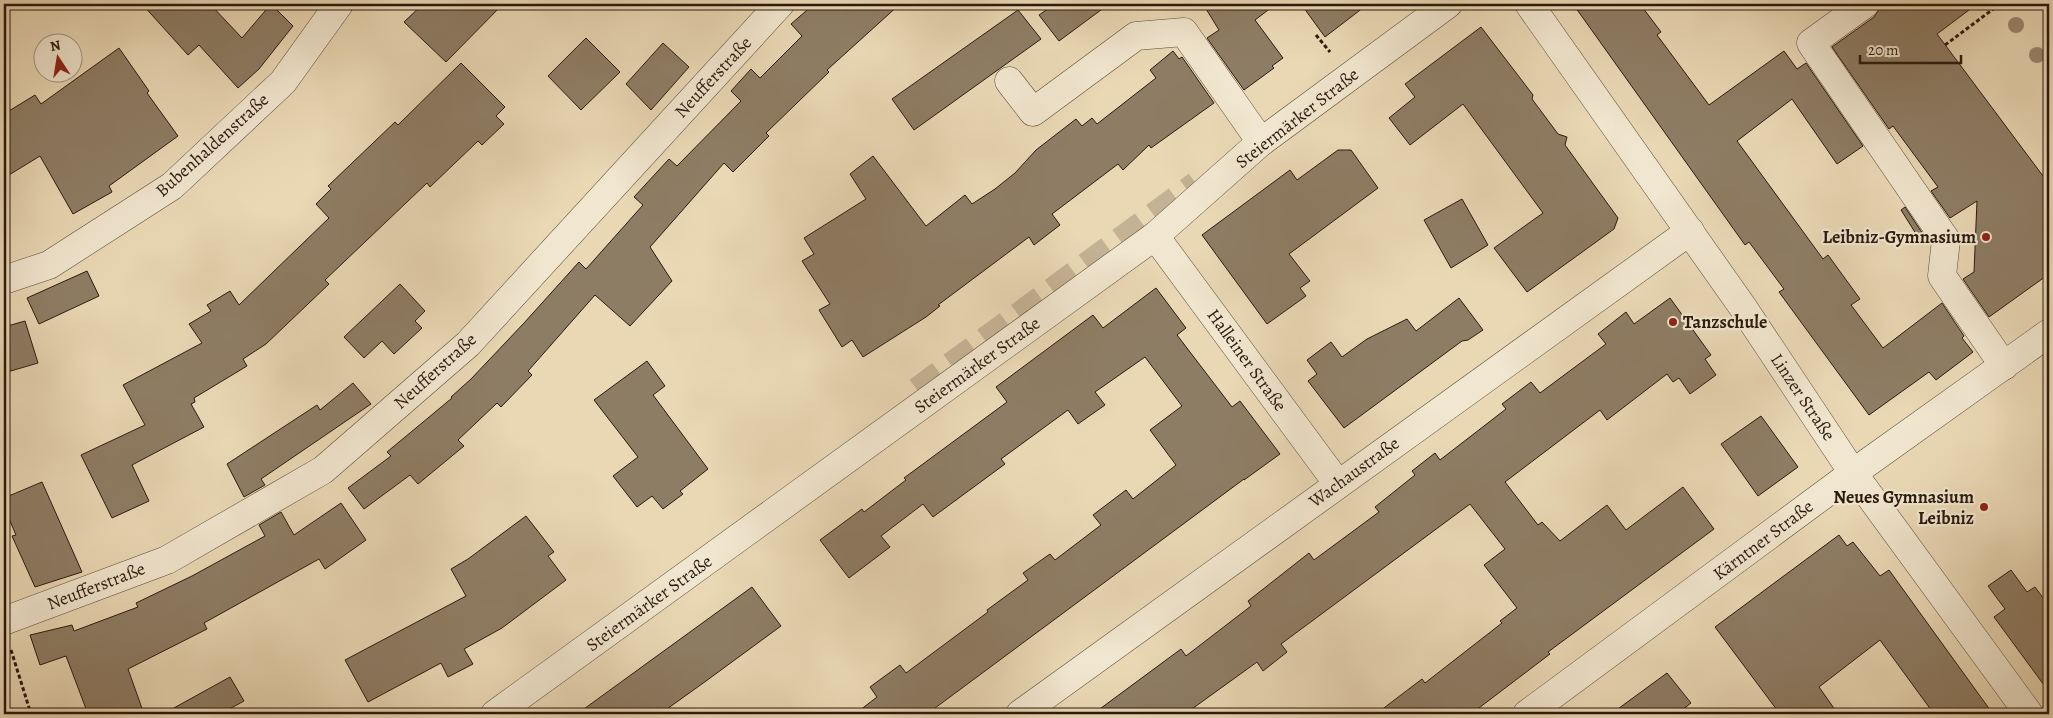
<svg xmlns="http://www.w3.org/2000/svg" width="2053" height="718" font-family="Alegreya,serif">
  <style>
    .building { fill: #8e7d65; stroke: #2a1a0e }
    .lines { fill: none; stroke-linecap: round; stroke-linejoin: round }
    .major-tunnel { stroke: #c4b294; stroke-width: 28; stroke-dasharray: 28 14; stroke-linecap: butt }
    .minor-casing { stroke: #5a4a38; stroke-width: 29 }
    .path { stroke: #2a1a0e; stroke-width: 3; stroke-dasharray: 4 2.5; stroke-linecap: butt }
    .minor { stroke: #f1e6cf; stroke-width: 28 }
    .tree { fill: #9b8970 }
    .poi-dot { fill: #8f2418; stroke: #f1e6cf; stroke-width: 2 }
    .labels { text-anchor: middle; stroke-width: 4.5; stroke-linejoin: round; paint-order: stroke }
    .street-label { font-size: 18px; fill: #2a1a0e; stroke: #f1e6cf }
    .poi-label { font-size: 18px; font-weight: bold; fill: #2a1a0e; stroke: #f1e6cf; text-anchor: end }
  </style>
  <rect width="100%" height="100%" fill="#ead8b5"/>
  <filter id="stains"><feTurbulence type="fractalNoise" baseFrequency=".004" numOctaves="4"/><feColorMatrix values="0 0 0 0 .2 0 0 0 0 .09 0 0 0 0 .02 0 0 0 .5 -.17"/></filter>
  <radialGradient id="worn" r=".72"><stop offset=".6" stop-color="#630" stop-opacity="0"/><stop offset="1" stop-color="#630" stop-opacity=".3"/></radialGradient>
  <g class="building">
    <path d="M142,4H210L242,38L271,4L293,26L259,69L238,88L199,45L188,55Z"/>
    <path d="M423,4H503L446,62L404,22Z"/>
    <path d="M814,4H900L827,70L829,72L766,133L769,136L733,172L724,163L650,247L672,281L630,326L595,295L528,371L532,375L501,407L497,403L458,440L464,446L418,484L410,475L364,509L348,488L391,456L387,452L452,398L451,397L471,379L524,323L579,262L586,269L643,205L634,197L669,159L677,166L741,101L731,91L751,69L760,78L802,36L791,24Z"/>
    <path d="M1055,4H1109L1059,41L1039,15Z"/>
    <path d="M1203,4H1276L1255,20L1283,58L1272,66L1274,68L1244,90L1207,38L1219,30Z"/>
    <path d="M1301,4H1368L1325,37Z"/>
    <path d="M1573,4H1640L1661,32L1657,35L1709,105L1784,51L1797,69L1806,63L1863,146L1837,164L1792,99L1737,141L1823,259L1828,255L1860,299L1851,305L1883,348L1942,303L1964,336L1962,338L1973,352L1936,380L1929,372L1869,415L1779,292L1784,289L1749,242L1745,245Z"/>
    <path d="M1885,4H1977L1937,34L2049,184V274L1989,317L1963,279L1974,272L1977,201L1950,218L1931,191L1938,187L1893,126L1889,129L1832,47L1874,17L1880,8Z"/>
    <path d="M1018,10L1041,39L914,130L892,99Z"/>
    <path d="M1481,27L1533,95L1532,99L1558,134L1567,137L1565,145L1618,218L1614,229L1527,292L1494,248L1543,213L1463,104L1410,145L1389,118L1415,97L1405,84Z"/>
    <path d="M586,38L620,72L581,110L548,76Z"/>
    <path d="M663,43L689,67L651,110L626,84Z"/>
    <path d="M119,48L149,91L147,93L178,136L109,186L112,192L73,214L40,156L4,178V114L35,95L41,104Z"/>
    <path d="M1173,51L1179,59L1182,57L1214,103L1151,148L1149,145L1123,170L1118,164L1052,214L1060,225L1034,245L1029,237L938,305L940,306L926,317L863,357L852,340L842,347L819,310L830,304L802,261L814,254L804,238L866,199L850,174L873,156L926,226L965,195L972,204L995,189L1015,173L1036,150L1076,119L1082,126L1092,118L1097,124L1156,78L1150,70Z"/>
    <path d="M461,63L505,107L496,116L504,124L482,145L478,141L430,187L427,183L325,280L329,284L266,344L243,359L247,366L194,398L195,402L191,404L204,427L132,465L149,501L112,518L81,455L145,425L123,385L202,343L189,324L211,311L207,305L230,291L239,305L329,218L316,204L331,189L328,186L395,122L398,125Z"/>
    <path d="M1338,150H1351L1378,188L1289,254L1310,281L1300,288L1306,296L1267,324L1202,235L1290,170L1297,180Z"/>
    <path d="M1462,199L1488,245L1451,268L1424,220Z"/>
    <path d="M1905,207L1923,234L1918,237L1901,210Z"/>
    <path d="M87,271L99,296L39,324L27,298Z"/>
    <path d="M400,284L425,311L415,321L422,328L394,354L382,341L364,358L344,337Z"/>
    <path d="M1156,288L1186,328L1177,335L1232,407L1240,401L1280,454L1244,480V479L927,714H855L877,697L870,687L900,665L906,673L988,612L987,610L1028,580L1023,573L1050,554L1055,560L1101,525L1093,515L1126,490L1133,499L1176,465L1150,430L1182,406L1145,357L1095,392L1105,405L1078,424L1068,410L1001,459L1005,464L933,517L923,504L881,536L890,547L849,578L820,540L862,509L864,512L906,480L904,478L1007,402L996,387L1093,315L1103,328Z"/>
    <path d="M1459,298L1483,330L1468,340L1462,341L1344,428L1308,381L1317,374L1307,360L1331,342L1342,357L1367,339L1407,319L1416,331Z"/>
    <path d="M1670,298L1711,355L1705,359L1716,375L1690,394L1679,378L1673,382L1667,374L1607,420L1600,410L1505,482L1538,525L1542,522L1560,541L1607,505L1626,530L1683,487L1714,529L1548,652L1550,654L1471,714H1376L1422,679L1425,683L1502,623L1500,621L1517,608L1484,565L1505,549L1470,504L1281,644L1287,652L1263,671L1257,662L1185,714H1093L1181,649L1186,656L1251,606L1248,601L1309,553L1314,560L1379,512L1375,507L1415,475L1412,471L1435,453L1440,460L1506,409L1502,404L1531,382L1540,393L1606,344L1598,334L1626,312L1634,324Z"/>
    <path d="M25,321L38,363L4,373V327Z"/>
    <path d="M647,361L665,386L653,395L708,469L680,491L683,494L663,509L652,496L637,507L613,476L638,457L594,400Z"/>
    <path d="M353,383L371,404L261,479L265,485L244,497L227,464L317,405L320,410Z"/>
    <path d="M1761,416L1798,467L1758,496L1721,444Z"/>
    <path d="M42,482L82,572L35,587L12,536L16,535L4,507V498Z"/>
    <path d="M341,503L366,540L325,569L319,559L204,623L207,629L128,669L144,714H88L66,656L40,665L30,635L72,625L74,631L138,607L136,603L192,576L265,536L259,525L281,512L294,535Z"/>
    <path d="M526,516L554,552L548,556L566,580L502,628L464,649L473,664L448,677L441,663L368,702L345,660L466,596L451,569L468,559Z"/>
    <path d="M1839,535L1847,546L1853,542L1880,576L1889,570L1993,714H1934L1880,640L1819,687L1838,714H1780L1715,627Z"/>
    <path d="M2011,570L2027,592L2035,587L2049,606V692L1994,617L2005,609L1988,586Z"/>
    <path d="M752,587L781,626L706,681L660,714H577Z"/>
    <path d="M1667,673L1691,703L1677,714H1611Z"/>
    <path d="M230,677L244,701L220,714H163Z"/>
  </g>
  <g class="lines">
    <path class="major-tunnel" d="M918,391L1197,185"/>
    <g class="minor-casing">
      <g id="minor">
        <path d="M1529,4L1742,306L1853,473L2029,714"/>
        <path d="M1865,4L1811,43L1946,240L1942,276L2004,366"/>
        <path d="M1009,81L1033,112L1136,36L1184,32L1261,142"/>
        <path d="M1155,236L1338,484"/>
        <path d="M4,280L49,265L172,186L283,82L339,4"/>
        <path d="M4,621L167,560L323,470L468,344L780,4"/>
        <path d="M495,714L1155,236L1261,142L1448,4"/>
        <path d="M1020,714L1690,231"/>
        <path d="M1527,714L1853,473L2049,333"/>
      </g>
    </g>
    <g class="path">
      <path d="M1316,35L1330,52"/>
      <path d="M1945,45L2000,4"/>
      <path d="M11,650L31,714"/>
    </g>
    <use href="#minor" class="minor"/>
  </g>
  <g class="tree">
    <circle cx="2016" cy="25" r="8"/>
    <circle cx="2037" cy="55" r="8"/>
  </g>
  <g class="poi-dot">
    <circle cx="1986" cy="237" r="5"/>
    <circle cx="1673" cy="322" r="5"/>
    <circle cx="1984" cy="507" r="5"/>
  </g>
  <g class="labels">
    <g class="street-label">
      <text transform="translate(713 77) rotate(-47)" y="6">Neufferstraße</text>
      <text transform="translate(1297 118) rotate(-38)" y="6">Steiermärker Straße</text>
      <text transform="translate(212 145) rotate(-42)" y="6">Bubenhaldenstraße</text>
      <text transform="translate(1247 360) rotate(54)" y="6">Halleiner Straße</text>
      <text transform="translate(977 365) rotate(-36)" y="6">Steiermärker Straße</text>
      <text transform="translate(435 371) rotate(-42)" y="6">Neufferstraße</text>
      <text transform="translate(1803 397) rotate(56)" y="6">Linzer Straße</text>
      <text transform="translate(1354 472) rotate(-36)" y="6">Wachaustraße</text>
      <text transform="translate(1763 540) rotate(-37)" y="6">Kärntner Straße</text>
      <text transform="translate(96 586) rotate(-21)" y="6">Neufferstraße</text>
      <text transform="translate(649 603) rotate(-36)" y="6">Steiermärker Straße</text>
    </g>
    <g class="poi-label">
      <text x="1976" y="243">Leibniz-Gymnasium</text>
      <text x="1683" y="328" text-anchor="start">Tanzschule</text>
      <text x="1974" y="503">Neues Gymnasium<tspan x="1974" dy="21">Leibniz</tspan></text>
    </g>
  </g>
  <rect width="2053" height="718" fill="none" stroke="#ead8b5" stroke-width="20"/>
  <rect x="5" y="5" width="2043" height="708" fill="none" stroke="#2a1a0e" stroke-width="2.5"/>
  <rect x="10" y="10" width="2033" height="698" fill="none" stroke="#2a1a0e"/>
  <g transform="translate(58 58) rotate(348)"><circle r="24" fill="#f1e6cf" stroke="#a19482"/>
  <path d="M0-4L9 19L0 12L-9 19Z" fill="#8f2418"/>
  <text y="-8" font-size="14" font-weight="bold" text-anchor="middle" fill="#2a1a0e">N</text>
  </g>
  <path d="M1860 55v8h101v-8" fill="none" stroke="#2a1a0e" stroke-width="2.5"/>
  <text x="1868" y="55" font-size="15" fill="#2a1a0e" stroke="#f1e6cf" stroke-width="4" paint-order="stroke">20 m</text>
  <rect width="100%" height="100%" filter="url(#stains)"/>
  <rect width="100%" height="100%" fill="url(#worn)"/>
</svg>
